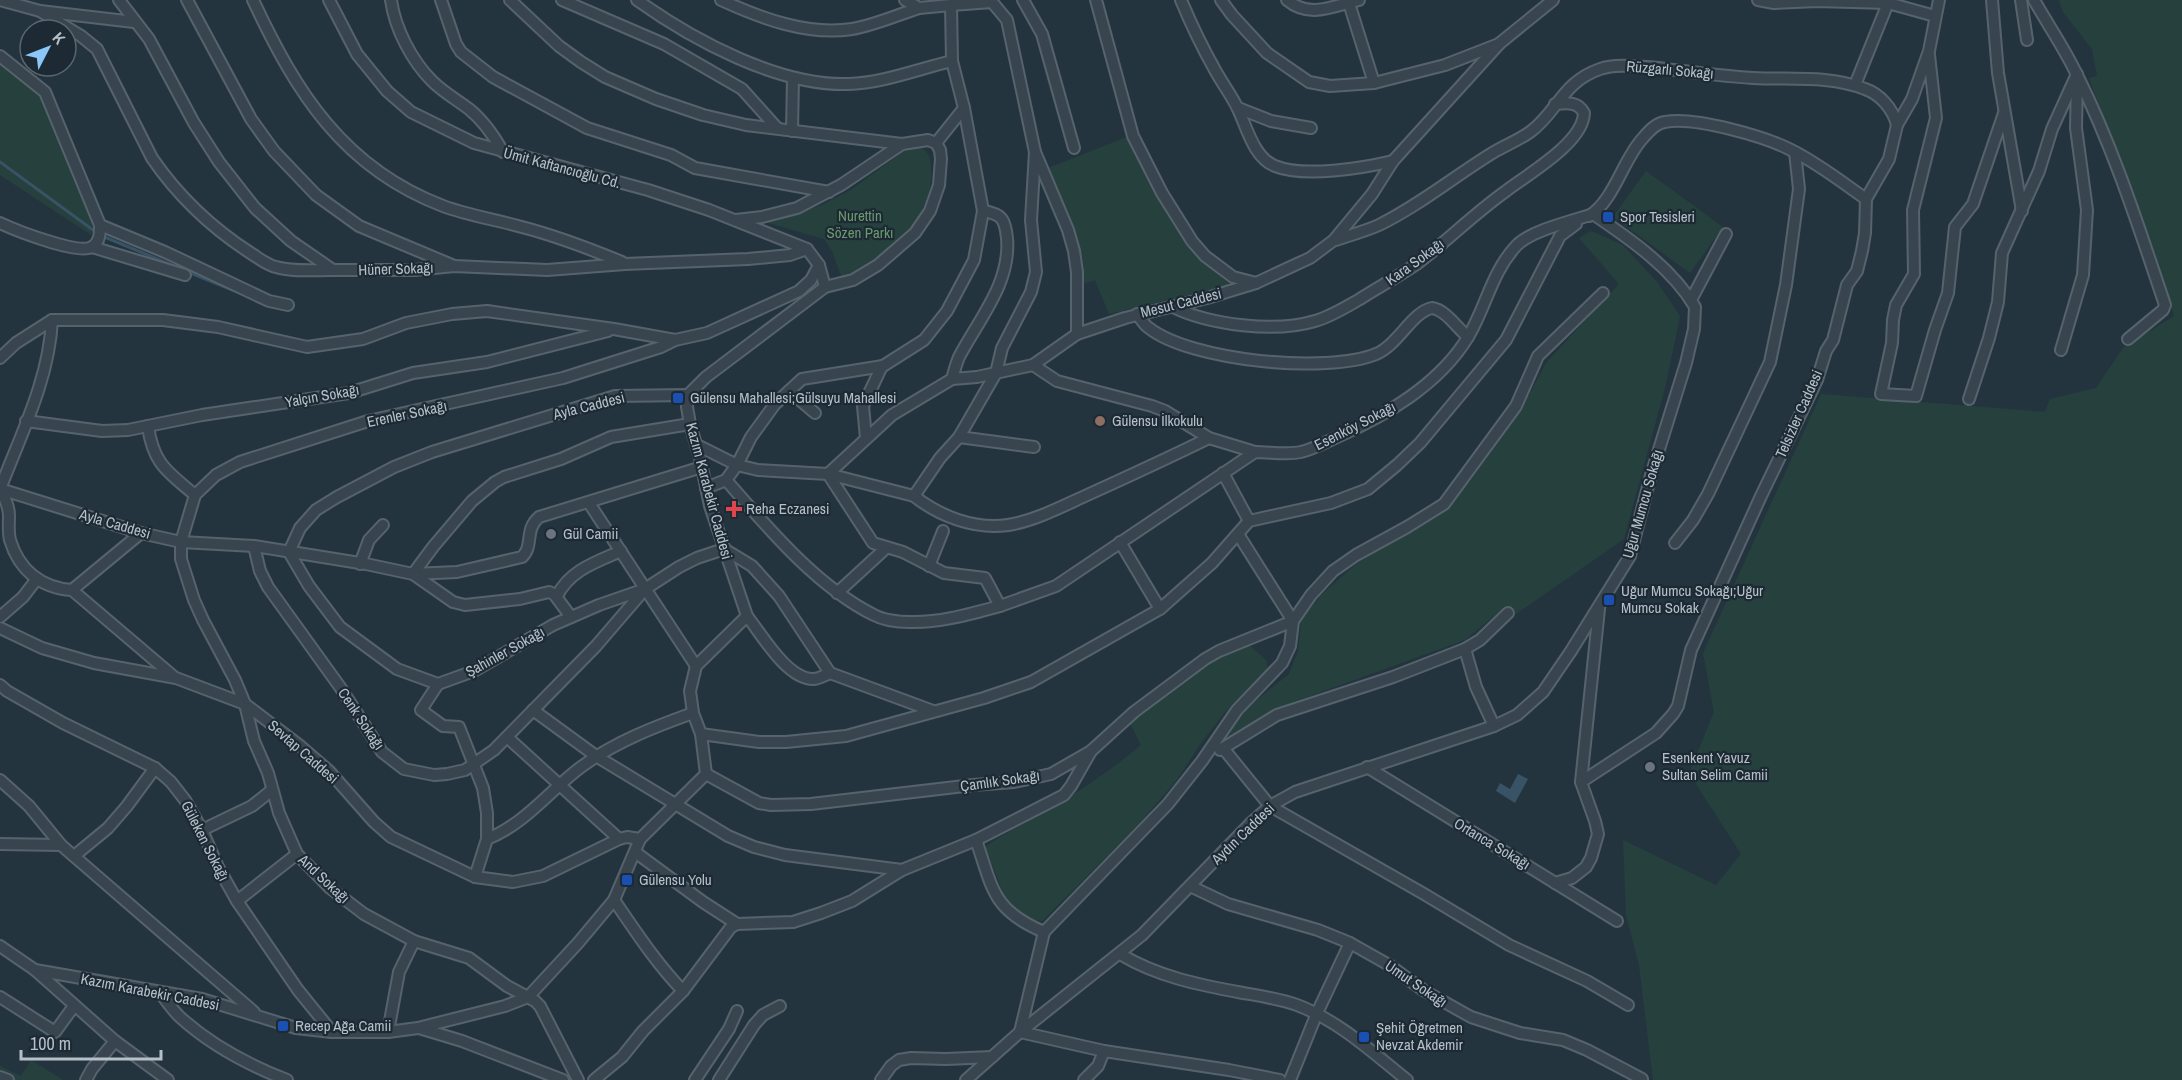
<svg xmlns="http://www.w3.org/2000/svg" width="2182" height="1080" font-family="'Archivo Narrow',sans-serif">
  <style>
    .green { fill: #26403e }
    .water { fill: #385366 }
    .lines { fill: none; stroke-linecap: round; stroke-linejoin: round }
    .stream { stroke: #385366; stroke-width: 3 }
    .minor-casing { stroke: #56636c; stroke-width: 14 }
    .minor { stroke: #38454f; stroke-width: 10 }
    .transit-dot { fill: #1a4fb4; stroke: #1d2a34; stroke-width: 2 }
    .education-dot { fill: #8d6e63; stroke: #1d2a34; stroke-width: 2 }
    .health-dot { fill: #e0444e; stroke: #1d2a34; stroke-width: 2 }
    .worship-dot { fill: #6b7280; stroke: #1d2a34; stroke-width: 2 }
    .labels { text-anchor: middle; stroke-width: 4.5; stroke-linejoin: round; paint-order: stroke }
    .street-label { font-size: 15px; fill: #b5c0c9; stroke: #1d2a34 }
    .park-label { font-size: 15px; fill: #6c9a6f; stroke: #1d2a34 }
    .poi-label { font-size: 15px; fill: #b5c0c9; stroke: #1d2a34; text-anchor: start }
  </style>
  <rect width="100%" height="100%" fill="#24343f"/>
  <g class="green">
    <path d="M2059,0H2182V1080H1653L1639,965L1626,915L1623,840L1716,885L1741,854L1689,773L1714,712L1703,653L1821,394L2045,412L2050,399L2096,388L2123,348L2174,316L2089,78L2097,76L2092,49L2063,12Z"/>
    <path d="M0,63L39,95L93,223L91,235L0,175Z"/>
    <path d="M1127,137L1150,184L1188,244L1230,285L1109,314L1095,280L1083,284L1079,251L1048,168Z"/>
    <path d="M914,147C925,147 930,154 931,165C937,220 885,256 842,278L832,251L824,239L765,222L820,206L851,190L904,151Z"/>
    <path d="M1646,171L1723,227L1690,273L1613,217Z"/>
    <path d="M1591,231L1623,245L1657,282L1680,316L1666,384L1624,539L1516,614L1507,605L1465,640L1274,709L1224,740L1249,706L1289,674L1298,651L1301,621L1321,595L1356,564L1447,508L1472,478L1520,412L1546,363L1619,284L1579,238Z"/>
    <path d="M1248,644L1266,660L1268,668L1226,711L1201,743L1176,781L1139,824L1042,921L1033,920L1008,905L985,847C1006,832 1028,822 1050,809C1081,790 1113,769 1141,745L1130,723C1166,693 1203,658 1248,644Z"/>
    <path d="M31,1060L63,1080H0V1066L21,1076Z"/>
  </g>
  <path class="water" d="M1518,774L1528,779L1515,803L1496,791L1500,783L1510,789Z"/>
  <g class="lines">
    <g class="stream">
      <path d="M0,162L93,230"/>
      <path d="M107,238L179,268"/>
      <path d="M188,272L245,295"/>
    </g>
    <g class="minor-casing">
      <g id="minor">
        <path d="M0,0L40,11L134,22"/>
        <path d="M119,0L149,39L194,123L219,162L255,208L291,241L333,270H415L454,266L547,270L625,264L748,259L790,255L807,249"/>
        <path d="M187,0L251,119L274,151L316,195L359,226L452,265"/>
        <path d="M253,0C296,92 343,168 443,206C467,215 493,219 518,226C554,235 588,248 622,262"/>
        <path d="M329,0L357,54L387,91L411,112L474,143L648,190L709,210L807,249L819,265L825,287"/>
        <path d="M391,0C395,29 412,61 432,81C443,92 457,100 469,109C484,121 494,136 503,152"/>
        <path d="M441,0L456,44L461,52L493,77L587,128L671,155L695,168L829,192"/>
        <path d="M510,0L559,46L581,62L605,77L656,99L703,115L746,125L902,144"/>
        <path d="M562,0L664,44L742,89L777,128"/>
        <path d="M637,0C693,40 778,86 848,84C883,83 918,69 952,61"/>
        <path d="M721,0C760,18 808,36 852,29C875,25 897,15 919,8"/>
        <path d="M1023,0L1042,34L1074,148"/>
        <path d="M1096,0L1133,136L1162,193L1192,241L1205,256L1233,277L1256,283"/>
        <path d="M1181,0C1191,24 1202,47 1215,70C1222,83 1232,96 1238,109C1247,128 1254,158 1275,166C1304,178 1363,168 1393,161"/>
        <path d="M1221,0L1232,15L1267,53L1309,82L1330,86L1374,83L1445,65L1499,44"/>
        <path d="M1287,0C1310,19 1333,6 1359,0"/>
        <path d="M1348,0L1374,83"/>
        <path d="M1758,0L1774,3L1817,1L1888,3L1935,16"/>
        <path d="M1992,0L1998,73L2022,211"/>
        <path d="M2021,0L2027,40"/>
        <path d="M2034,0C2048,25 2065,49 2077,75C2114,149 2139,228 2165,305L2163,310L2128,339"/>
        <path d="M951,5L992,2L1007,20L1035,152L1068,230L1074,251L1077,272V334"/>
        <path d="M40,11L81,36L97,49L152,158C178,196 213,229 252,254C260,259 267,265 276,267C293,272 314,270 332,270"/>
        <path d="M1929,55L1936,118L1913,210L1914,274L1896,305L1893,320L1892,343L1881,394L1916,396L1935,330L1948,293L1955,227L1973,204L2004,113"/>
        <path d="M0,56L45,92L100,225L165,252L269,301L288,305"/>
        <path d="M1855,85L1888,3"/>
        <path d="M1238,108L1271,121L1311,128"/>
        <path d="M792,131L793,78"/>
        <path d="M1589,216C1614,201 1623,159 1643,138C1649,131 1656,123 1665,122C1694,116 1767,137 1793,151C1819,164 1843,183 1866,199"/>
        <path d="M736,220L762,217L797,208L841,185L902,144L928,140L936,143"/>
        <path d="M0,223C15,230 78,255 92,247C100,242 100,233 100,225"/>
        <path d="M1336,240C1350,235 1366,231 1379,225C1420,205 1456,175 1494,152C1506,145 1519,140 1530,132C1557,113 1562,82 1600,69C1617,63 1640,67 1658,68C1690,72 1721,76 1753,78C1791,80 1829,75 1865,89C1880,94 1893,109 1897,125"/>
        <path d="M92,247L185,275"/>
        <path d="M1691,300L1726,234"/>
        <path d="M1173,307C1210,325 1275,333 1315,321C1330,317 1346,307 1360,299C1379,287 1399,276 1418,263C1448,240 1475,213 1506,191C1528,174 1583,143 1584,113C1578,101 1566,103 1555,104"/>
        <path d="M1137,314C1141,319 1144,325 1149,328C1191,361 1327,374 1376,354C1398,345 1412,312 1432,308C1446,310 1457,328 1468,337"/>
        <path d="M52,320C49,380 21,434 0,489C5,498 9,506 9,516C9,524 8,532 10,540C19,570 41,588 72,590L173,676"/>
        <path d="M2061,350L2083,275L2087,210L2076,128L2077,80"/>
        <path d="M0,358L16,343L52,320H163L218,327L307,347L363,339L406,323L452,314L487,311L614,329L675,340L707,333L799,291L811,280L819,265"/>
        <path d="M1033,365L1057,381L1152,406L1165,411L1209,438L1255,452"/>
        <path d="M952,379C954,372 956,364 959,357C979,319 1011,283 1007,238C1005,219 1002,214 983,211"/>
        <path d="M789,391L815,413"/>
        <path d="M688,395L706,377L825,287L853,280L878,265L915,233L930,211L939,185L941,159L940,150L936,143L964,108L952,61L951,5L919,8L905,0"/>
        <path d="M1969,399L1989,338L1998,302L2002,253L2039,171L2052,129L2077,74"/>
        <path d="M26,421L102,431L128,430L202,415L349,393L413,373L487,362L608,331"/>
        <path d="M148,426C153,464 168,472 195,495"/>
        <path d="M959,437L1034,447"/>
        <path d="M866,438L863,406L882,366"/>
        <path d="M697,445L737,465L758,470L828,474L892,415L952,379L977,377L1033,365L1077,334L1125,318L1207,298L1256,283L1310,258L1334,240L1372,194L1393,161L1500,43L1553,0"/>
        <path d="M1223,473L1249,521"/>
        <path d="M828,474L873,543L903,552L944,573L985,578L1000,606L1056,586L1255,452C1270,452 1287,455 1301,452C1313,449 1324,443 1335,438C1385,416 1439,385 1468,337C1486,307 1492,271 1517,245C1532,230 1573,221 1593,214C1630,239 1672,268 1695,307L1694,329L1686,363L1651,475L1630,556L1571,651L1543,692L1517,715L1494,726L1295,792L1270,806L1251,823L1142,935L1020,1032L966,1080"/>
        <path d="M828,474L914,496L940,458L959,437L996,373L1002,348L1031,292L1036,272L1031,220L1035,152"/>
        <path d="M726,480C767,527 817,587 874,615C883,620 899,622 910,622C940,623 970,614 1000,606"/>
        <path d="M706,488L726,480L737,465L751,437L775,404L802,379L883,366L924,340L947,311L974,260L983,211L964,108"/>
        <path d="M0,489L141,533L181,542L254,546L366,564L413,574L457,572L522,557C534,546 524,530 539,517L702,467"/>
        <path d="M914,496C939,516 975,530 1008,525C1034,521 1061,507 1085,496C1127,477 1168,458 1209,438"/>
        <path d="M589,503L696,666"/>
        <path d="M1120,542L1160,609"/>
        <path d="M1675,543L1693,520L1708,494L1770,362L1786,285L1799,189L1795,152"/>
        <path d="M254,546L260,571L268,587L340,687L382,752L404,769L434,775L447,774L465,770L494,750L596,646L645,589"/>
        <path d="M289,552L309,586L340,627L397,669L438,684L474,671L553,625L599,605L645,589L679,567L697,558L724,549L752,566L779,596L830,673L933,711"/>
        <path d="M289,552L300,528L316,510L337,497L394,467L432,452L615,396L688,395"/>
        <path d="M360,564L369,540L383,525"/>
        <path d="M929,566L943,531"/>
        <path d="M413,574L433,547L472,501L495,482L504,477L561,459L611,437L690,424"/>
        <path d="M413,574L453,602L465,605L520,599L549,592L554,594L571,617"/>
        <path d="M72,590L141,533"/>
        <path d="M837,593L886,548"/>
        <path d="M557,596C570,570 596,562 621,551"/>
        <path d="M747,616C762,635 787,679 813,679C819,679 825,675 830,673"/>
        <path d="M0,617L23,597L36,580"/>
        <path d="M0,628L42,648L94,663L176,678L245,704L299,745L329,771L374,822L391,837L475,877L513,882L543,876L619,839L627,837L640,839"/>
        <path d="M1465,649L1476,687L1494,726"/>
        <path d="M438,684L421,710L443,726L459,727L483,788L487,813V839"/>
        <path d="M0,685L7,691L63,723L155,768L171,782L185,800L202,830L218,867L237,901L298,990L332,1032"/>
        <path d="M533,710L596,756L728,836L754,847L785,855L902,870"/>
        <path d="M701,734L759,742H786L846,736L984,698L1031,682L1160,609L1212,563L1249,521L1331,503L1368,489L1397,465L1420,443L1506,340L1560,236L1576,224"/>
        <path d="M507,737L619,839"/>
        <path d="M1223,748L1270,806L1424,894L1509,945L1587,981L1628,1005"/>
        <path d="M1220,750L1277,715L1393,677L1465,649L1480,640L1508,613"/>
        <path d="M1367,767L1617,921"/>
        <path d="M706,774L759,803L771,805L811,804L973,785L1014,782L1051,774L1091,751L1134,712L1205,659L1219,651L1293,621L1238,534"/>
        <path d="M0,780L29,806L61,845L254,1012"/>
        <path d="M1581,782L1656,733L1673,714L1678,706L1691,650L1761,496L1817,380L1826,351L1833,340L1847,285L1857,271L1862,251L1865,233L1866,199L1889,159L1897,125L1912,99L1929,51L1939,0"/>
        <path d="M202,830L252,806L272,790"/>
        <path d="M0,844L61,845"/>
        <path d="M635,852L703,902L737,924"/>
        <path d="M74,856L108,828L127,806L155,768"/>
        <path d="M475,877L487,839C525,824 549,791 581,767C615,742 654,727 693,713"/>
        <path d="M1555,883L1572,878L1586,867L1591,858L1598,834L1595,821L1581,782L1599,609"/>
        <path d="M1190,886L1228,904L1318,930L1350,943L1389,965L1423,990L1471,1017L1520,1033L1563,1040L1587,1050L1642,1079"/>
        <path d="M614,900C636,932 656,963 683,991"/>
        <path d="M237,901L297,854"/>
        <path d="M1044,932C992,910 993,889 976,840L1064,795L1071,786L1091,751"/>
        <path d="M0,946L35,970L115,1041L168,1080"/>
        <path d="M1120,954C1158,977 1200,985 1243,993C1261,996 1280,999 1297,1005C1339,1021 1372,1052 1407,1080"/>
        <path d="M35,970L202,999L296,1028L332,1032H388L418,1028L505,1006L528,997L578,943L614,900L640,839L706,774L701,734L693,713L690,691L696,666L747,616L710,506L700,458L690,424L687,407L688,395"/>
        <path d="M160,993C167,1001 173,1011 181,1018C211,1045 251,1066 287,1080"/>
        <path d="M0,997L55,1032L74,1006"/>
        <path d="M419,1028L462,1041L563,1080"/>
        <path d="M388,1032L399,972L414,941"/>
        <path d="M0,1077L8,1080"/>
        <path d="M86,1080L92,1069L115,1041"/>
        <path d="M578,1080L540,1006L535,1001L507,986L469,958L414,941L364,914L330,888L297,854L279,813L268,773L254,741L245,704L235,680L203,620L194,600L181,559V542L195,495L216,475L240,462L368,421L563,378L661,347L675,340"/>
        <path d="M594,1080L622,1057L643,1031L683,991L731,927L737,924L793,922L821,913L852,901L902,870L976,840"/>
        <path d="M695,1080L729,1029L737,1011"/>
        <path d="M719,1080L754,1025L763,1015L780,1006"/>
        <path d="M881,1080L891,1066L899,1060L911,1058L946,1059L992,1057"/>
        <path d="M1084,1080L1098,1066L1104,1051"/>
        <path d="M1280,1080L1229,1070L1104,1051L1020,1032L1044,932L1168,804L1202,761L1237,710L1282,663L1290,646L1293,621L1311,595L1333,571L1356,555L1407,527L1444,504L1516,406L1538,356L1603,293"/>
        <path d="M1290,1080L1317,1013L1350,943"/>
      </g>
    </g>
    <use href="#minor" class="minor"/>
  </g>
  <g class="transit-dot">
    <rect x="1602" y="211" width="12" height="12" rx="3"/>
    <rect x="672" y="392" width="12" height="12" rx="3"/>
    <rect x="1603" y="594" width="12" height="12" rx="3"/>
    <rect x="621" y="874" width="12" height="12" rx="3"/>
    <rect x="277" y="1020" width="12" height="12" rx="3"/>
    <rect x="1358" y="1031" width="12" height="12" rx="3"/>
  </g>
  <circle class="education-dot" cx="1100" cy="421" r="6"/>
  <path class="health-dot" d="M731 500h6v6h6v6h-6v6h-6v-6h-6v-6h6z"/>
  <g class="worship-dot">
    <circle cx="551" cy="534" r="6"/>
    <circle cx="1650" cy="767" r="6"/>
  </g>
  <g class="labels">
    <g class="street-label">
      <text transform="translate(1670 70) rotate(5)" y="5">Rüzgarlı Sokağı</text>
      <text transform="translate(562 168) rotate(15)" y="5">Ümit Kaftancıoğlu Cd.</text>
      <text transform="translate(1415 262) rotate(-36)" y="5">Kara Sokağı</text>
      <text transform="translate(396 269) rotate(-2)" y="5">Hüner Sokağı</text>
      <text transform="translate(1181 303) rotate(-14)" y="5">Mesut Caddesi</text>
      <text transform="translate(322 396) rotate(-10)" y="5">Yalçın Sokağı</text>
      <text transform="translate(589 406) rotate(-14)" y="5">Ayla Caddesi</text>
      <text transform="translate(407 414) rotate(-12)" y="5">Erenler Sokağı</text>
      <text transform="translate(1799 414) rotate(-66)" y="5">Telsizler Caddesi</text>
      <text transform="translate(1355 426) rotate(-27)" y="5">Esenköy Sokağı</text>
      <text transform="translate(709 491) rotate(75)" y="5">Kazım Karabekir Caddesi</text>
      <text transform="translate(1643 504) rotate(-74)" y="5">Uğur Mumcu Sokağı</text>
      <text transform="translate(115 524) rotate(16)" y="5">Ayla Caddesi</text>
      <text transform="translate(505 652) rotate(-29)" y="5">Şahinler Sokağı</text>
      <text transform="translate(361 719) rotate(56)" y="5">Cenk Sokağı</text>
      <text transform="translate(303 752) rotate(41)" y="5">Sevtap Caddesi</text>
      <text transform="translate(1000 781) rotate(-8)" y="5">Çamlık Sokağı</text>
      <text transform="translate(1243 834) rotate(-44)" y="5">Aydın Caddesi</text>
      <text transform="translate(205 841) rotate(63)" y="5">Güleken Sokağı</text>
      <text transform="translate(1492 844) rotate(31)" y="5">Ortanca Sokağı</text>
      <text transform="translate(324 879) rotate(43)" y="5">And Sokağı</text>
      <text transform="translate(1416 984) rotate(34)" y="5">Umut Sokağı</text>
      <text transform="translate(150 992) rotate(11)" y="5">Kazım Karabekir Caddesi</text>
    </g>
    <g class="park-label">
      <text x="860" y="221">Nurettin<tspan x="860" dy="17">Sözen Parkı</tspan></text>
    </g>
    <g class="poi-label">
      <text x="1620" y="222">Spor Tesisleri</text>
      <text x="690" y="403">Gülensu Mahallesi;Gülsuyu Mahallesi</text>
      <text x="1112" y="426">Gülensu İlkokulu</text>
      <text x="746" y="514">Reha Eczanesi</text>
      <text x="563" y="539">Gül Camii</text>
      <text x="1621" y="596">Uğur Mumcu Sokağı;Uğur<tspan x="1621" dy="17">Mumcu Sokak</tspan></text>
      <text x="1662" y="763">Esenkent Yavuz<tspan x="1662" dy="17">Sultan Selim Camii</tspan></text>
      <text x="639" y="885">Gülensu Yolu</text>
      <text x="295" y="1031">Recep Ağa Camii</text>
      <text x="1376" y="1033">Şehit Öğretmen<tspan x="1376" dy="17">Nevzat Akdemir</tspan></text>
    </g>
  </g>
  <g transform="translate(48 48) rotate(48)"><circle r="28" fill="#1d2a34" stroke="#5a6670" stroke-width="1.5"/>
  <path d="M0-4.5L10 22L0 15L-10 22Z" fill="#8bc7f8"/>
  <text y="-9" font-size="16" font-weight="bold" text-anchor="middle" fill="#b5c0c9">K</text>
  </g>
  <path d="M21 1050v9h140v-9" fill="none" stroke="#b5c0c9" stroke-width="3"/>
  <text x="30" y="1050" font-size="18" fill="#b5c0c9" stroke="#1d2a34" stroke-width="4.5" paint-order="stroke">100 m</text>
</svg>
